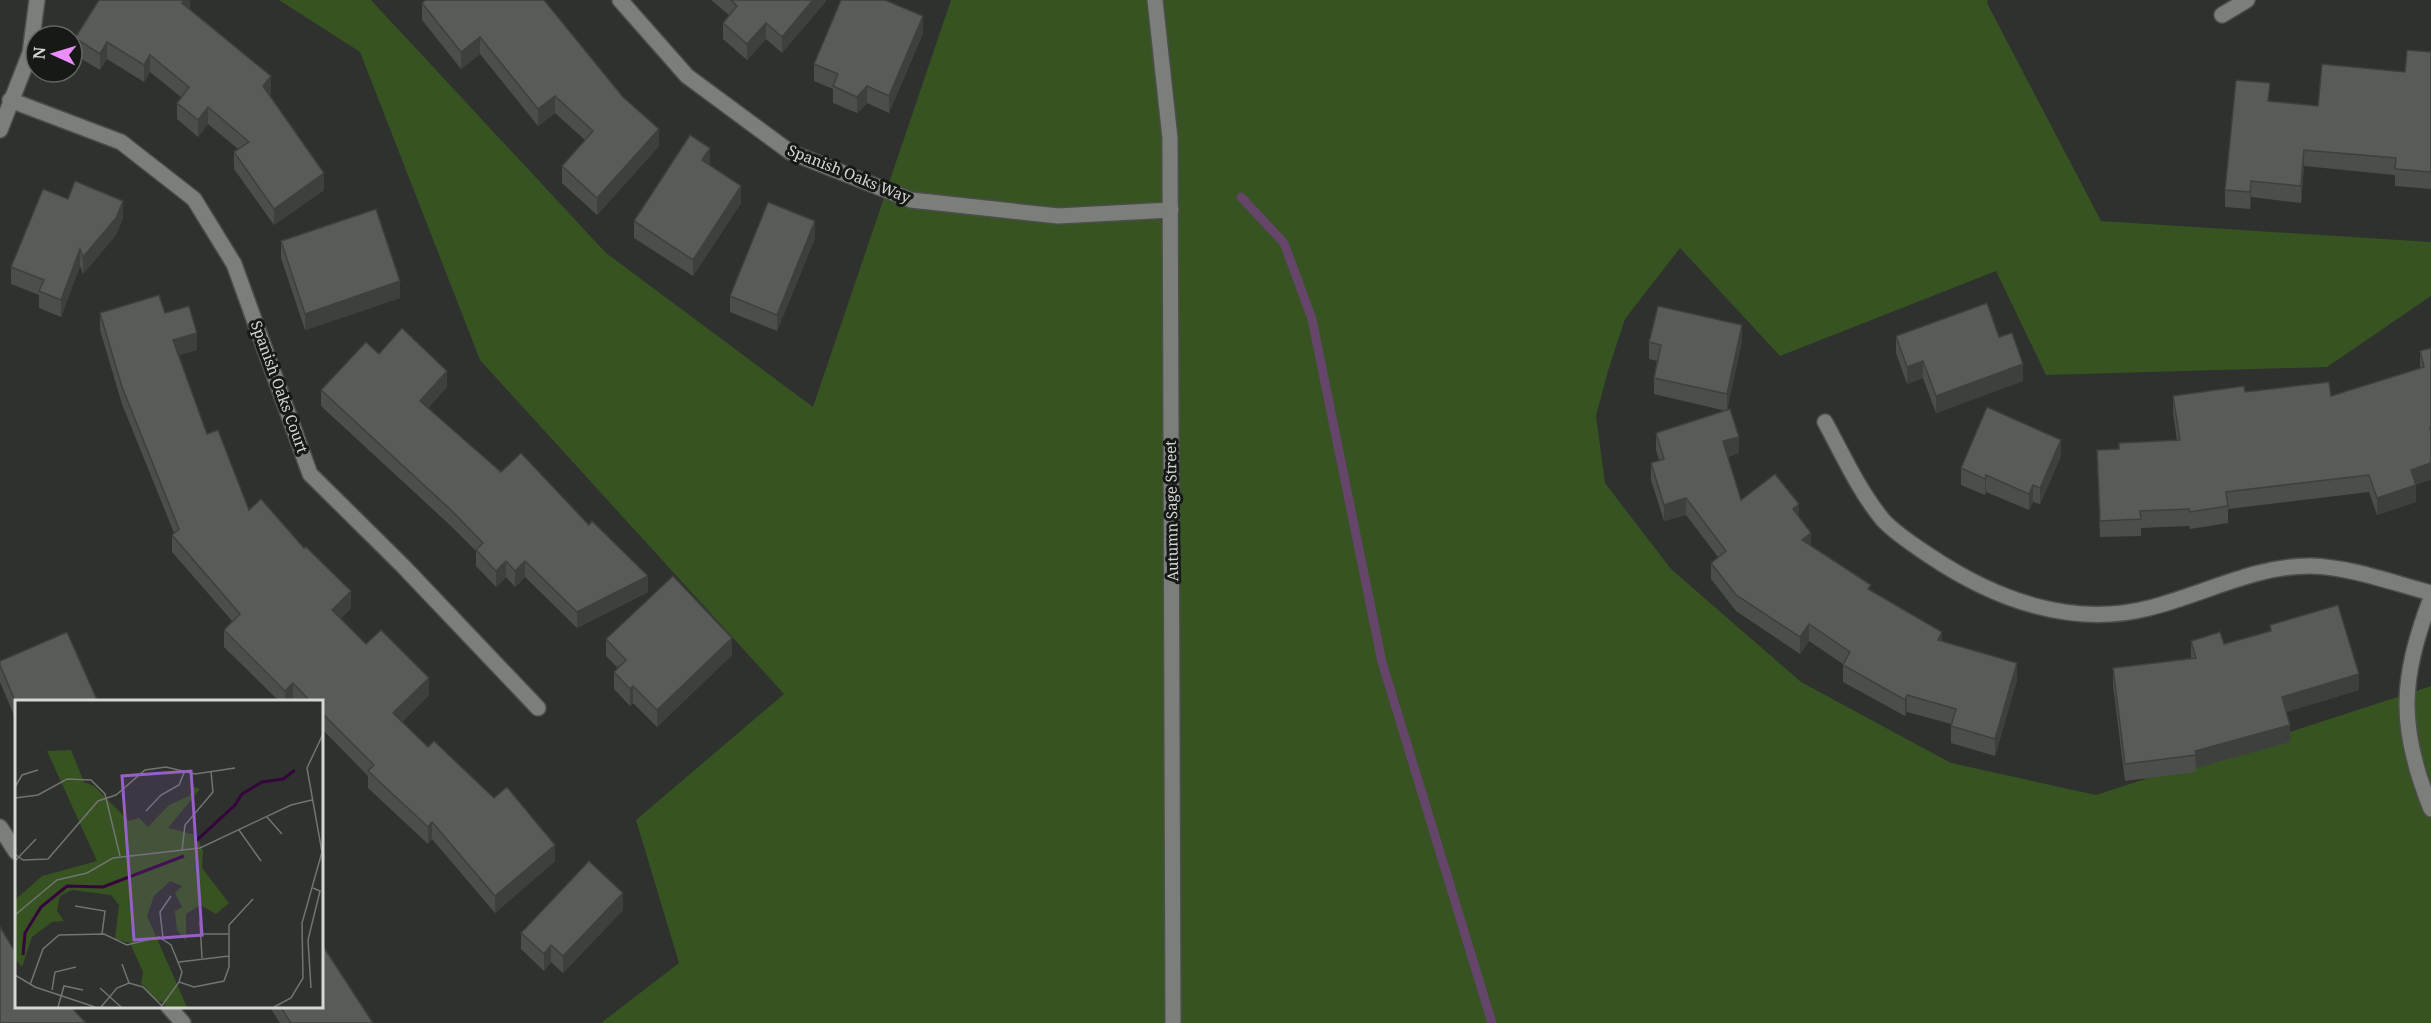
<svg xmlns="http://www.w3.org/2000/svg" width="2431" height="1023" font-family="'Noto Serif',serif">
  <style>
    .green { fill: #365321 }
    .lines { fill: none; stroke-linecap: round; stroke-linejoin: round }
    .stream { stroke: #65456a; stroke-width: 9 }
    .minor-casing { stroke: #4c4e4b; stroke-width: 18 }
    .tertiary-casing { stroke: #4c4e4b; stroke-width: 18 }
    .minor { stroke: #7b7e79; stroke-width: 15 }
    .tertiary { stroke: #7b7e79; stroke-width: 15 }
    .wall { fill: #4c4e4b }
    .shaded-wall { fill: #3e403d }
    .building { fill: #585b57; stroke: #3e403d; stroke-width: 1.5 }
    .labels { text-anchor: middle; stroke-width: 6; stroke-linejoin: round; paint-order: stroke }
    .street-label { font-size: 15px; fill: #d6d8d5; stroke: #171917 }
    .inset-river { fill: none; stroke: #35063c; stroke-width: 3 }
    .inset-road { fill: none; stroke: #717470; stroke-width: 1.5 }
    .view { fill: #9660c6; fill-opacity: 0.15; stroke: #9660c6; stroke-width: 3 }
    .inset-edge { fill: none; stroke: #d6d8d5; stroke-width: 3 }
  </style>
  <rect width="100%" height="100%" fill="#2e312d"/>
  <path class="green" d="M279,0H371L606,253L813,407L951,0H1988L1987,3L2101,221L2431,242V296L2327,367L2046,375L1996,271L1780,356L1680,248L1625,319L1608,371L1596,416L1605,483L1671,569L1801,682L1951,763L2096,795L2431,686V1023H601L679,963L636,820L784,694L480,360L360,52Z"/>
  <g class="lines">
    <path class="stream" d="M1241,197L1284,243L1312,319L1382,662L1492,1023"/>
    <g class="minor-casing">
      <g id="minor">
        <path d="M620,0L687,76L790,152L911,200L1058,216L1171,210"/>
        <path d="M2222,15L2247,0"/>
        <path d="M10,100L121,142L194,199L234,264L310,474L403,566L538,708"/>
        <path d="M0,130L30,53L37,0"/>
        <path d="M1825,422C1843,455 1859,491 1883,520C1896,534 1915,546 1930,556C1994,599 2071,628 2149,608C2202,595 2256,565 2311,566C2351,567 2393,583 2431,593"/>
        <path d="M2431,598C2400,680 2398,727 2431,809"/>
        <path d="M0,827L16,852"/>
        <path d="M168,1006L183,1023"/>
      </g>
    </g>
    <g class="tertiary-casing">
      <path id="tertiary" d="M1155,0L1170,138L1173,1023"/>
    </g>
    <use href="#minor" class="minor"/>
    <use href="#tertiary" class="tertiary"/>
  </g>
  <g class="wall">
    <path d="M190,0L189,9L271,93L269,95L324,190L274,225L234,169V152L238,149L208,124L198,137L177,119V103L181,97L150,72L144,82L107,59L100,70L75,55V38Z"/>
    <path d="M426,0L659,146L597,215L562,183V166L585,140L555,113L538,126L480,54L461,69L422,20V3Z"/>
    <path d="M711,0H826V1L782,53L766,39L747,60L723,39V23L729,15Z"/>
    <path d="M923,33L889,113L867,103L857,113L833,103V89L814,81V64Z"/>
    <path d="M2431,52V189L2395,186V175L2304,166L2301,203L2251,197L2250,209L2225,207V190L2270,101L2318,106L2405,72Z"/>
    <path d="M710,165L741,203L693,276L634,238V221Z"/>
    <path d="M68,199L123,218L116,235L83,274L80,266L61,317L39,308V295L11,284V267Z"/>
    <path d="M815,238L777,331L730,312V296Z"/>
    <path d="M281,241L400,298L305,330L281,258Z"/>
    <path d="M100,313H165L197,350L179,355L207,434L249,510L351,608L340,619L366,644L429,695L402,722L428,747L555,861L495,913L432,839L428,844L368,788V776L321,728V702H295L293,700L290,702H280L224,647V630L233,622L172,552V535L174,533L122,404L100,330Z"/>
    <path d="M1896,336L1999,337L2023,381L1936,413L1923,378L1907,384L1896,353Z"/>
    <path d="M1742,341L1727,410L1739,453L1728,457L1741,500L1799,516L1811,546L1871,591L1942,641L2017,680L1995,756L1951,743V724L1907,712L1905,716L1843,682V664L1809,641L1800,654L1736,611L1711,579V563L1718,557L1686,515L1664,521L1651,480V463L1659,460L1656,450V433L1726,411L1654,394V378L1657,361L1649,359V342Z"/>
    <path d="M2431,348L2416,485V502L2377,515L2369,492L2228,509V523L2190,529L2189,526L2141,528V536L2100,537L2097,450L2119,449L2177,440L2173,413V396L2245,392L2331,396L2420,368V351Z"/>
    <path d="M379,354L447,387L428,408L501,472L648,592L577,628L525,577L515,587L506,577L496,587L476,566V551L452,527L321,406V390Z"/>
    <path d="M2061,456L2040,504L2033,502L2029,510L1986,492L1985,495L1961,485V468Z"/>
    <path d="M2270,625L2359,690L2286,712L2290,742L2196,768V772L2125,781L2113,685V668L2191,658V641L2224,644L2270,632Z"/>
    <path d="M606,639L732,655L657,727L633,703L630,706L614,689V672L618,668L606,656Z"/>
    <path d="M0,661L16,702V720L0,682Z"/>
    <path d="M623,910L563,973L551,962L544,971L521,949V933Z"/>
    <path d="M269,1006H321L373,1023H280Z"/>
  </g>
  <g class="shaded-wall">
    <path d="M184,0H190V8L182,20V3Z"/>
    <path d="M813,0H826V1L782,53V37Z"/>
    <path d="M923,16V33L889,113V96Z"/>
    <path d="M766,23V39L747,60V44Z"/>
    <path d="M480,37V54L461,69V52Z"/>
    <path d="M107,42V59L100,70V54Z"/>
    <path d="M150,55V72L144,82V65Z"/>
    <path d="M271,76V93L263,103V86Z"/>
    <path d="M867,86V103L857,113V97Z"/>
    <path d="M555,96V113L538,126V109Z"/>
    <path d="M208,107V124L198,137V120Z"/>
    <path d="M659,129V146L597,215V198Z"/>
    <path d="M710,148V165L702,160Z"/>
    <path d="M2304,150V166L2301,203V186Z"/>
    <path d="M324,173V190L274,225V209Z"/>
    <path d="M2251,181V197L2250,209V192Z"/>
    <path d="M741,186V203L693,276V260Z"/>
    <path d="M123,201V218L116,235L83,274V257Z"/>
    <path d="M815,221V238L777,331V315Z"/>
    <path d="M80,249V266L61,317V300Z"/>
    <path d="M400,281V298L305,330V314Z"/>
    <path d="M1742,325V341L1727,411V394Z"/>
    <path d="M197,333V350L173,357V340Z"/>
    <path d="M1923,361V378L1907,384V367Z"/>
    <path d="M2023,364V381L1936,413V396Z"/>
    <path d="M447,371V387L420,417V401Z"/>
    <path d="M1739,437V453L1723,458V441Z"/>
    <path d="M2061,440V456L2040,504V488Z"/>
    <path d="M2431,463V480L2411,486V470Z"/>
    <path d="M1986,475V492L1985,495V479Z"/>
    <path d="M2033,485V502L2029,510V494Z"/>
    <path d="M2416,485V502L2377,515V498Z"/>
    <path d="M1686,498V515L1664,521V505Z"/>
    <path d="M1799,504V521L1793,509Z"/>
    <path d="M1811,533V549L1802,540Z"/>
    <path d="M506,561V577L496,587V571Z"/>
    <path d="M525,561V577L515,587V571Z"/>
    <path d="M648,576V592L577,628V612Z"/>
    <path d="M351,591V608L332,627V610Z"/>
    <path d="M1809,624V641L1800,654V637Z"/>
    <path d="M1942,632V648L1938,640Z"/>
    <path d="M732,638V655L657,727V710Z"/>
    <path d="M2017,663V680L1995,756V739Z"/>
    <path d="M2359,674V690L2282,713V697Z"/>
    <path d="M429,678V695L393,730V713Z"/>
    <path d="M293,683V700L290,702H285V691Z"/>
    <path d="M633,686V703L630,706V689Z"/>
    <path d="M1907,695V712L1905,716V700Z"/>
    <path d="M2290,725V742L2196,768L2195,751Z"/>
    <path d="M432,822V839L428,844V827Z"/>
    <path d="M555,845V861L495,913V896Z"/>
    <path d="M623,893V910L563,973V956Z"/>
    <path d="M551,945V962L544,971V954Z"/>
  </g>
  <g class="building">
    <path d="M99,0H184L182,3L271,76L263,86L324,173L274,209L234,152L249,142L208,107L198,120L177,103L189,87L150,55L144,65L107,42L100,54L75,38Z"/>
    <path d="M426,0H544L623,97L659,129L597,198L562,166L593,131L555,96L538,109L480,37L461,52L422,3Z"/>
    <path d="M731,0H813L782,37L766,23L747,44L723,23L737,6Z"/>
    <path d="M841,0H885L923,16L889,96L867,86L857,97L833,86L838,74L814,64Z"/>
    <path d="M2407,50L2431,52V172L2395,169L2396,158L2304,150L2301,186L2251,181L2250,192L2225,190L2236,80L2270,83L2268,101L2318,106L2322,64L2405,72Z"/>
    <path d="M690,135L710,148L702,160L741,186L693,260L634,221Z"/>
    <path d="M75,181L123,201L116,218L83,257L80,249L61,300L39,291L44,280L11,267L43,189L68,199Z"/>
    <path d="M768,202L815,221L777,315L730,296Z"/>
    <path d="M376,209L400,281L305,314L281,241Z"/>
    <path d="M159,295L165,313L189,306L197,333L173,340L207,434L218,430L249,510L261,499L304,548L306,547L351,591L332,610L366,644L381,630L429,678L393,713L428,747L434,741L494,798L507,787L555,845L495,896L432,822L428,827L368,771L374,765L321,712V702H311L293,683L285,691L224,630L240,614L172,535L179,529L122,387L100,313Z"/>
    <path d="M1987,303L1999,337L2012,333L2023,364L1936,396L1923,361L1907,367L1896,336Z"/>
    <path d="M1658,306L1742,325L1727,394L1654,378L1661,345L1649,342Z"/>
    <path d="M402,328L447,371L420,401L501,472L521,453L589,525L592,521L648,576L577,612L525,561L515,571L506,561L496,571L476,550L483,543L452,511L321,390L366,342L379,354Z"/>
    <path d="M2431,348V428H2430L2431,432V463L2411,470L2416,485L2377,498L2369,475L2226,492L2228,506L2190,512L2189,509L2140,511L2141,519L2100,521L2097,450L2119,449V443L2180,440L2173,396L2244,386L2245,392L2329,382L2331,396L2424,367L2420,351Z"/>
    <path d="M1987,407L2061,440L2040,488L2033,485L2029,494L1986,475L1985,479L1961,468Z"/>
    <path d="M1730,409L1739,437L1723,441L1741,500L1775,474L1799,504L1793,509L1811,533L1802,540L1871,585L1868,589L1942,632L1938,640L2017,663L1995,739L1951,726L1956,709L1907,695L1905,700L1843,665L1850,652L1809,624L1800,637L1736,595L1711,563L1726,551L1686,498L1664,505L1651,463L1664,459L1656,433Z"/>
    <path d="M673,576L732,638L657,710L633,686L630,689L614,672L626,660L606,639Z"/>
    <path d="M2338,605L2359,674L2282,697L2290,725L2195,751L2196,755L2125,764L2113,668L2196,658L2191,641L2220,632L2224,644L2271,631L2270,625Z"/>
    <path d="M67,632L98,702H16V703L0,665V661Z"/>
    <path d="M589,861L623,893L563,956L551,945L544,954L521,933Z"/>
    <path d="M0,927L16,953V1006H70L86,1023H0Z"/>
    <path d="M321,943L373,1023H291L280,1006H321Z"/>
  </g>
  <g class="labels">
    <g class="street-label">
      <text transform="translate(849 174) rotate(22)" y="5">Spanish Oaks Way</text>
      <text transform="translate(279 387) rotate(70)" y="5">Spanish Oaks Court</text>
      <text transform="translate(1172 511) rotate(-91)" y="5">Autumn Sage Street</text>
    </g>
  </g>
  <g transform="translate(15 700)">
    <rect width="308" height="308" fill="#2e312d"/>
    <path d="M56,50L69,82L79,86L114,121L124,118L133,127L154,105L174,96L179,87L185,89L153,128L181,135L188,151L187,168L214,203L201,214L185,205L171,214V241L162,230L160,211L167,207L160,193L167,186L155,181L139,196L132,216L172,307H149L151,303L141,300L126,283L128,272L115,243L100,239L104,205L96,195L57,190L45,196L42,211L49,221L37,222L17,237L7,267L0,259V200L27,176L82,161L32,51Z" fill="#365321"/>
    <path class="inset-river" d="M181,141L220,105L227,94L247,82L268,79L280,70M8,255L10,233L26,207L52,186L88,187L169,156"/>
    <path class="inset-road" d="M0,87L7,75L23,70M0,98L23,95L52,79L76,80L90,94L105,156M131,111L146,95L164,85L169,73M252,117L267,134M224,130L246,161M167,151L170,125L198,92L196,72M0,154L8,160L33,159L83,101L101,95L130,70L151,67L180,74L220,68M0,161L21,139M60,206L90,211L87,234M0,215L42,180L72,173L98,158L185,148L276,105L297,100M185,221L187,258M188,234H213M148,238L145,212L156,196M164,262L214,256M107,264L114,283M0,275L20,287L80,307M164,282L179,287L209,281L214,267V225L238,199M15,285L28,249L44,235L89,234L112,245L144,237L156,245L167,272L164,282L146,307M85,288L106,307M296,288L293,240L305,191L298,188M37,290L40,272L61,267M43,307L49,286L68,290M86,307L102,288L114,283L128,287L147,306M259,307L276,298L288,278L287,223L307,152L292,68L308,34"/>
    <path class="view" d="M176,71L187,235L119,240L107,76Z"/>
    <rect width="308" height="308" class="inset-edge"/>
  </g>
  <g transform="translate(54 54) rotate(274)"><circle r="28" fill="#171917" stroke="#636563" stroke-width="1.5"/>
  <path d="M0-4.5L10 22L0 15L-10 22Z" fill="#eb8dfb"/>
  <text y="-9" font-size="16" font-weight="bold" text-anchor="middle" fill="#d6d8d5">N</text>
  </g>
</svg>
